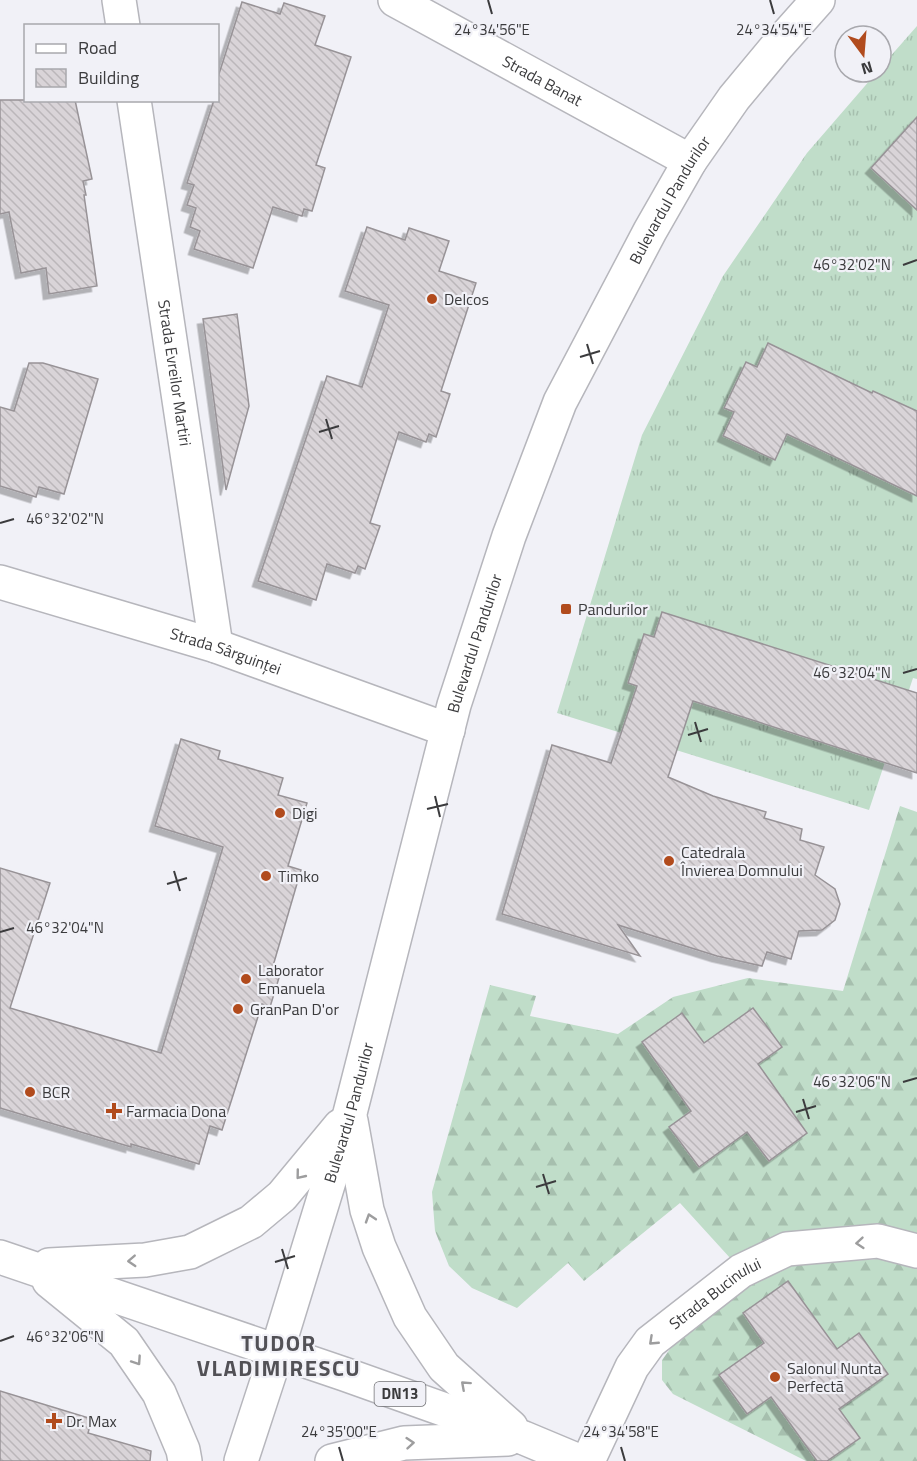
<svg xmlns="http://www.w3.org/2000/svg" width="917" height="1461" font-family="'Titillium Web',sans-serif">
  <style>
    .grass { fill: url(#grass-tufts) }
    .forest { fill: url(#forest-firs) }
    .building { fill: url(#building-back-hatch); stroke: #989397; stroke-width: 1.5; filter: url(#shadow) }
    .lines { fill: none; stroke-linecap: round; stroke-linejoin: round }
    .minor-casing { stroke: #b6b6bc; stroke-width: 36 }
    .major-casing { stroke: #b6b6bc; stroke-width: 36 }
    .minor { stroke: #fff; stroke-width: 33 }
    .major { stroke: #fff; stroke-width: 33 }
    .oneway { stroke: #9d9d9e }
    .ticks { fill: none; stroke: #3b3b3d; stroke-width: 2 }
    .poi-dot { fill: #b14b1d; stroke: #f1f1f7; stroke-width: 2 }
    .labels { text-anchor: middle; stroke-width: 4.5; stroke-linejoin: round; paint-order: stroke }
    .shield { fill: #f1f1f7; stroke: #727275; stroke-width: 1.5 }
    .shield-label { font-size: 15px; font-weight: bold; fill: #3b3b3d }
    .street-label { font-size: 16px; fill: #3b3b3d; stroke: #f1f1f7 }
    .poi-label { font-size: 16px; fill: #3b3b3d; stroke: #f1f1f7; text-anchor: start }
    .district-label { font-size: 22px; font-weight: bold; letter-spacing: 1.5px; fill: #525156; stroke: #f1f1f7 }
    .ticks-label { font-size: 15px; text-anchor: middle; fill: #3b3b3d; stroke: #f1f1f7; stroke-width: 4.5; stroke-linejoin: round; paint-order: stroke }
  </style>
  <defs>
    <pattern id="grass-tufts" width="24" height="20" patternUnits="userSpaceOnUse" patternTransform="scale(1.5)"><rect width="24" height="20" fill="#c0ddc9"/><path d="M3 7l-1-3M5 7V3M7 7l1-3M15 17l-1-3M17 17v-4M19 17l1-3" fill="none" stroke="#a6bfae"/></pattern>
    <pattern id="forest-firs" width="22" height="20" patternUnits="userSpaceOnUse" patternTransform="scale(1.5)"><rect width="22" height="20" fill="#c0ddc9"/><path d="M5 1l3.5 6h-7zM16 11l3.5 6h-7z" fill="#a6bfae"/></pattern>
    <pattern id="building-back-hatch" width="6" height="6" patternUnits="userSpaceOnUse" patternTransform="scale(1.5)"><rect width="6" height="6" fill="#d9d4d8"/><path d="M-1 5l2 2M0 0l6 6M5-1l2 2" fill="none" stroke="#bbb7ba"/></pattern>
    <filter id="shadow"><feDropShadow dx="-5.5" dy="5.5" stdDeviation="0" flood-color="#0004"/></filter>
  </defs>
  <rect width="100%" height="100%" fill="#f1f1f7"/>
  <path class="grass" d="M917,26V679L913,678L869,810L557,713L642,435L723,276L807,153L877,72H881V67Z"/>
  <g class="forest">
    <path d="M900,806L917,812V1234L880,1224L781,1233L731,1259L680,1203L584,1281L568,1263L517,1308L472,1288L449,1266L435,1231L432,1192L490,985L536,996L530,1016L618,1034L673,997L748,978L843,991Z"/>
    <path d="M878,1259L917,1269V1461H806L673,1394L662,1380V1360L673,1345L750,1286L792,1265Z"/>
  </g>
  <g class="building">
    <path d="M242,2L280,14L284,3L325,16L315,45L351,57L316,165L325,168L312,211L304,209L302,216L273,207L253,268L194,249L200,231L190,227L196,208L187,205L194,185L187,183L214,100H218V77Z"/>
    <path d="M0,100H75L92,179L83,181L86,195H84L97,286L49,294L46,268L21,273L9,212L0,214Z"/>
    <path d="M917,117V210L871,168Z"/>
    <path d="M367,227L405,240L409,228L449,241L439,271L476,283L441,391L450,394L436,437L429,434L426,442L399,432L370,523L380,526L365,569L358,566L355,573L327,564L316,600L258,581L327,376L362,387L389,305L345,291Z"/>
    <path d="M237,314L249,406L226,490L203,319Z"/>
    <path d="M768,343L872,393L873,391L917,411V496L787,434L775,460L723,436L734,412L724,408L746,362L757,367Z"/>
    <path d="M29,363H43L98,379L64,494L39,487L36,497L0,486V407L14,411Z"/>
    <path d="M662,612L917,693V773L693,701L668,777L713,796L766,812L764,818L802,829L800,840L824,847L815,875L835,889L840,904L835,920L822,930L799,931L791,959L767,952L762,966L717,956L618,925L640,956L502,914L552,745L611,763L637,686L628,683L644,634L654,637Z"/>
    <path d="M181,739L220,751L218,759L283,778L278,795L307,803L288,866L301,870L273,966L282,968L270,1007L262,1004L222,1130L210,1126L199,1164L131,1144V1147L0,1108V868L50,883L10,1008L161,1053L223,847L155,826Z"/>
    <path d="M753,1008L782,1047L758,1064L807,1133L769,1161L747,1132L699,1167L669,1127L691,1111L642,1042L682,1013L704,1043Z"/>
    <path d="M788,1281L837,1349L859,1333L888,1374L839,1409L860,1438L827,1461H817L771,1397L747,1414L719,1375L764,1343L743,1313Z"/>
    <path d="M0,1391L92,1419L88,1433L151,1451L150,1461H0Z"/>
  </g>
  <g class="lines">
    <g class="minor-casing">
      <g id="minor">
        <path d="M119,0L123,26"/>
        <path id="s1" d="M395,0L690,161"/>
        <path id="s2" d="M134,100L216,646"/>
        <path id="s3" d="M0,582L216,646L448,730"/>
        <path d="M241,1461L277,1351"/>
        <path id="s4" d="M588,1461L632,1367L650,1342L741,1271L787,1249L878,1241L917,1251"/>
      </g>
    </g>
    <g class="major-casing">
      <g id="major">
        <path d="M351,1121L367,1210L379,1247L410,1317L444,1367L511,1427"/>
        <path d="M0,1257L344,1374L524,1438L579,1461"/>
        <path d="M49,1265L145,1260L190,1252L251,1222L282,1196L340,1126"/>
        <path d="M49,1281L124,1342L159,1393L183,1450L185,1461"/>
        <path id="s5" d="M277,1351L350,1113L454,705L509,536L560,402L650,231L690,161L734,98L778,45L818,0"/>
        <path d="M332,1461L404,1443L508,1439"/>
      </g>
    </g>
    <use href="#minor" class="minor"/>
    <use href="#major" class="major"/>
  </g>
  <defs><path id="oneway-chevron" d="M-2-3.5L2.5 0L-2 3.5" fill="none" stroke-width="1.6" stroke-linecap="round" stroke-linejoin="round" transform="scale(1.5)"/></defs>
  <g class="oneway">
    <use href="#oneway-chevron" transform="translate(300 1175) rotate(129)"/>
    <use href="#oneway-chevron" transform="translate(370 1218) rotate(-108)"/>
    <use href="#oneway-chevron" transform="translate(860 1243) rotate(175)"/>
    <use href="#oneway-chevron" transform="translate(132 1261) rotate(177)"/>
    <use href="#oneway-chevron" transform="translate(653 1341) rotate(137)"/>
    <use href="#oneway-chevron" transform="translate(137 1361) rotate(56)"/>
    <use href="#oneway-chevron" transform="translate(465 1385) rotate(-138)"/>
    <use href="#oneway-chevron" transform="translate(410 1443) rotate(-5)"/>
  </g>
  <path class="ticks" d="M488,0L492,14M770,0L774,14M903,265L917,260M587,344L593,364M580,357L600,351M326,419L332,439M319,432L339,426M0,523L14,519M903,673L917,669M695,722L701,742M688,735L708,729M435,796L440,817M427,809L448,804M174,871L180,891M167,884L187,878M0,932L14,928M903,1082L917,1078M803,1099L809,1119M796,1112L816,1106M543,1174L549,1194M536,1187L556,1181M282,1249L288,1269M275,1262L295,1256M0,1341L14,1336M339,1447L343,1461M621,1447L625,1461"/>
  <g class="poi-dot">
    <circle cx="432" cy="299" r="6"/>
    <rect x="560" y="603" width="12" height="12" rx="3"/>
    <circle cx="280" cy="813" r="6"/>
    <circle cx="669" cy="861" r="6"/>
    <circle cx="266" cy="876" r="6"/>
    <circle cx="246" cy="979" r="6"/>
    <circle cx="238" cy="1009" r="6"/>
    <circle cx="30" cy="1092" r="6"/>
    <path d="M111 1102h6v6h6v6h-6v6h-6v-6h-6v-6h6z"/>
    <circle cx="775" cy="1377" r="6"/>
    <path d="M51 1412h6v6h6v6h-6v6h-6v-6h-6v-6h6z"/>
  </g>
  <g class="labels">
    <rect class="shield" x="374.5" y="1382" width="51" height="24" rx="4.5"/>
    <g class="shield-label">
      <text x="400" y="1399">DN13</text>
    </g>
    <g class="street-label">
      <text dy="6" stroke="none"><textPath href="#s1" startOffset="168">Strada Banat</textPath></text>
      <text dy="6" stroke="none"><textPath href="#s5" startOffset="1221">Bulevardul Pandurilor</textPath></text>
      <text dy="6" stroke="none"><textPath href="#s2" startOffset="276">Strada Evreilor Martiri</textPath></text>
      <text dy="6" stroke="none"><textPath href="#s5" startOffset="735">Bulevardul Pandurilor</textPath></text>
      <text dy="6" stroke="none"><textPath href="#s3" startOffset="236">Strada Sârguinței</textPath></text>
      <text dy="6" stroke="none"><textPath href="#s5" startOffset="249">Bulevardul Pandurilor</textPath></text>
      <text dy="6" stroke="none"><textPath href="#s4" startOffset="216">Strada Bucinului</textPath></text>
    </g>
    <g class="poi-label">
      <text x="444" y="305">Delcos</text>
      <text x="578" y="615">Pandurilor</text>
      <text x="292" y="819">Digi</text>
      <text x="681" y="858">Catedrala<tspan x="681" dy="18">Învierea Domnului</tspan></text>
      <text x="278" y="882">Timko</text>
      <text x="258" y="976">Laborator<tspan x="258" dy="18">Emanuela</tspan></text>
      <text x="250" y="1015">GranPan D'or</text>
      <text x="42" y="1098">BCR</text>
      <text x="126" y="1117">Farmacia Dona</text>
      <text x="787" y="1374">Salonul Nunta<tspan x="787" dy="18">Perfectă</tspan></text>
      <text x="66" y="1427">Dr. Max</text>
    </g>
    <g class="district-label">
      <text x="279" y="1351">TUDOR<tspan x="279" dy="25">VLADIMIRESCU</tspan></text>
    </g>
  </g>
  <g class="ticks-label">
    <text x="492" y="35">24°34'56"E</text>
    <text x="774" y="35">24°34'54"E</text>
    <text x="852" y="270">46°32'02"N</text>
    <text x="65" y="524">46°32'02"N</text>
    <text x="852" y="678">46°32'04"N</text>
    <text x="65" y="933">46°32'04"N</text>
    <text x="852" y="1087">46°32'06"N</text>
    <text x="65" y="1342">46°32'06"N</text>
    <text x="339" y="1437">24°35'00"E</text>
    <text x="621" y="1437">24°34'58"E</text>
  </g>
  <rect x="24" y="24" width="195" height="78" fill="#f1f1f7" stroke="#a8a8ad" stroke-width="1.5"/>
  <rect x="36" y="44" width="30" height="9" fill="#ffffff" stroke="#a8a8ad" stroke-width="1.5"/>
  <text x="78" y="54" font-size="18" fill="#3b3b3d">Road</text>
  <rect x="36" y="69" width="30" height="18" fill="url(#building-back-hatch)" stroke="#a8a8ad" stroke-width="1.5"/>
  <text x="78" y="84" font-size="18" fill="#3b3b3d">Building</text>
  <g transform="translate(863 54) rotate(164)"><circle r="28" fill="#f1f1f7" stroke="#a8a8ad" stroke-width="1.5"/>
  <path d="M0-4.5L10 22L0 15L-10 22Z" fill="#b14b1d"/>
  <text y="-9" font-size="16" font-weight="bold" text-anchor="middle" fill="#3b3b3d">N</text>
  </g>
</svg>
